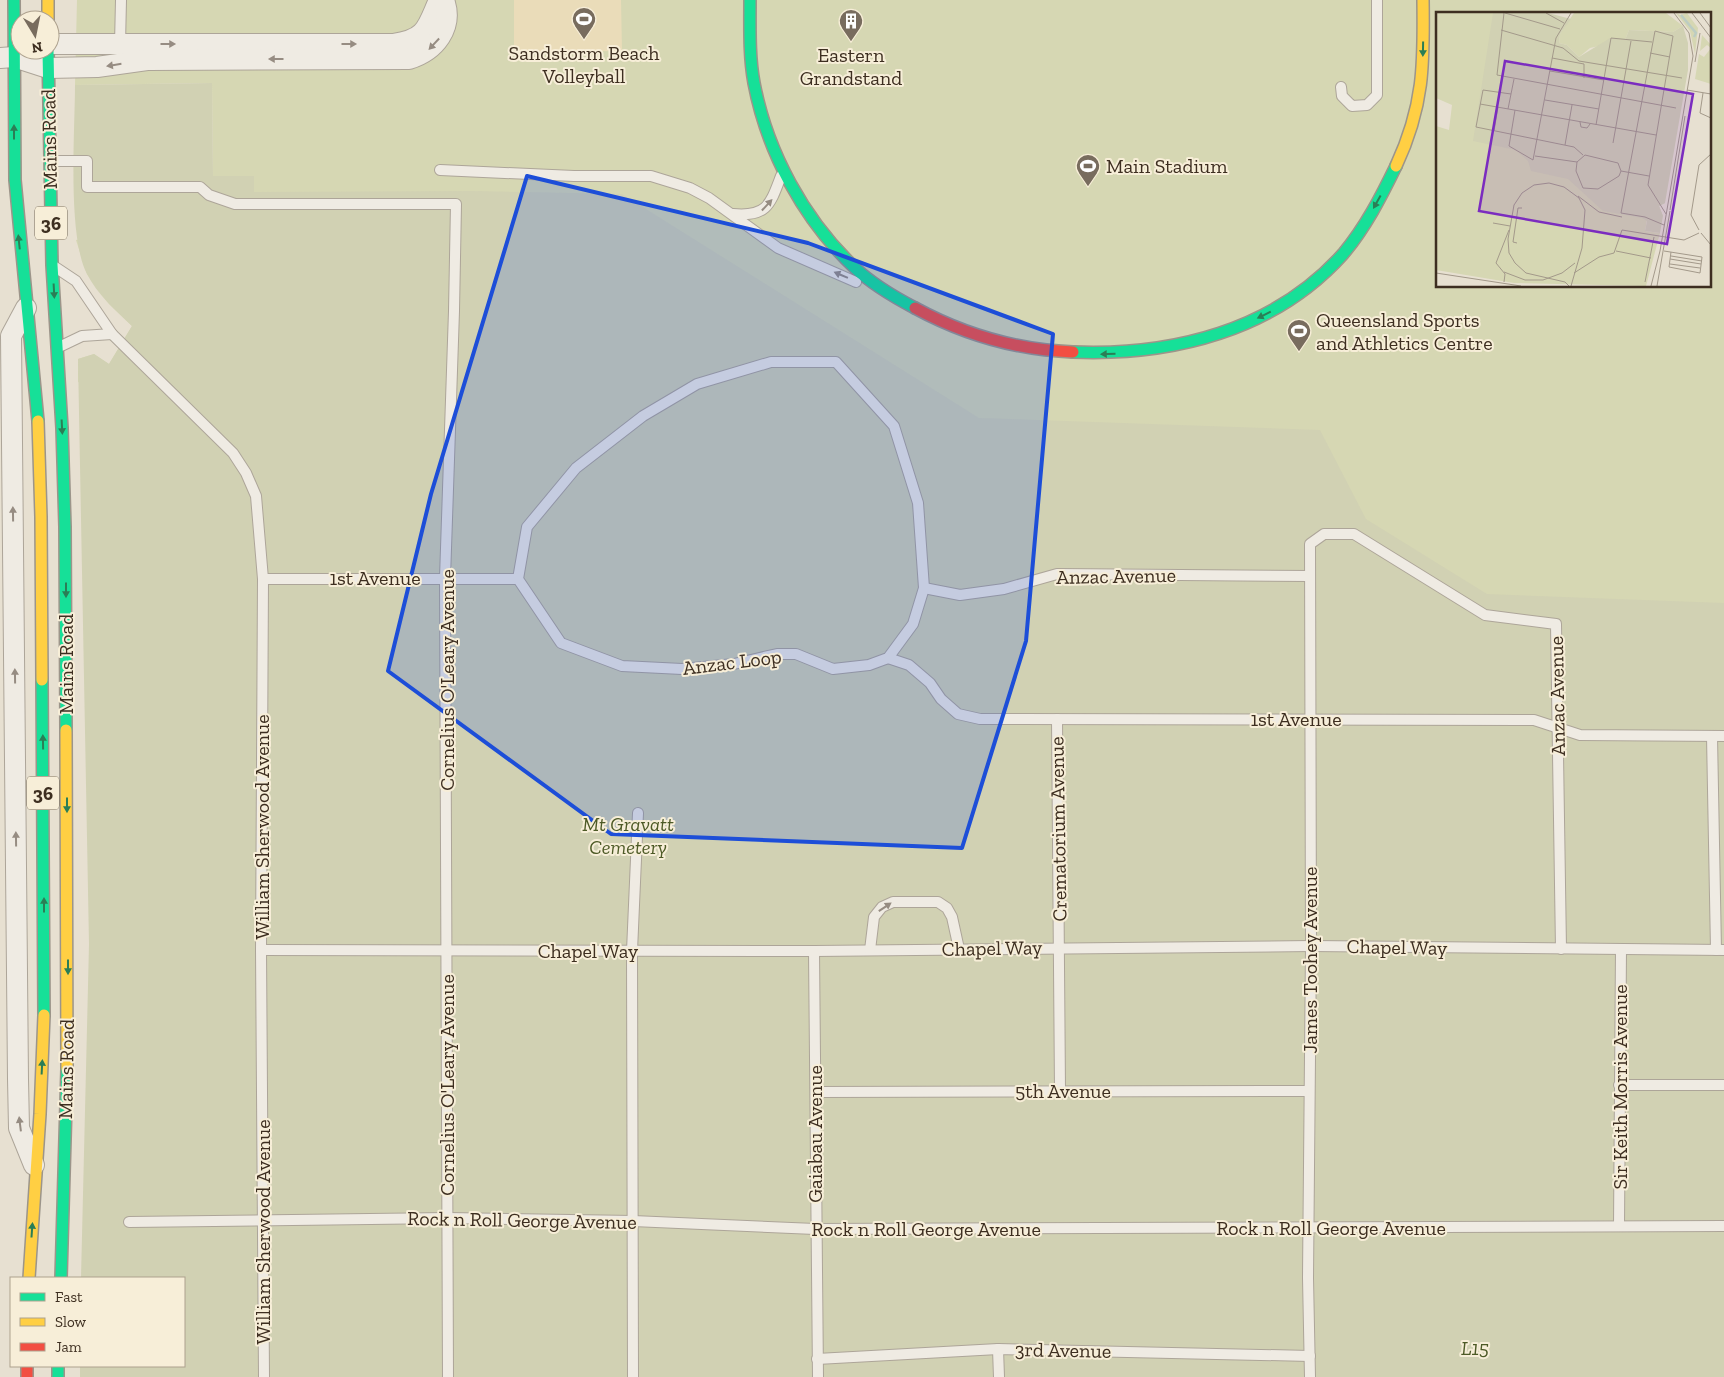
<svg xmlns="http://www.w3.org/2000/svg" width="1724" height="1377" font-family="'Zilla Slab',serif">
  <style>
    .green { fill: #d6d7b3; fill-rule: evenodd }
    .sand { fill: #eadcb9 }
    .cemetery { fill: #d1d1b3 }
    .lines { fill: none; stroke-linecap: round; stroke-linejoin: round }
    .lane-casing { stroke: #ada599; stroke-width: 12 }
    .street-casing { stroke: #ada599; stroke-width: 22 }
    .fast-casing { stroke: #9c958a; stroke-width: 14 }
    .slow-casing { stroke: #9c958a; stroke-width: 14 }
    .jam-casing { stroke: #9c958a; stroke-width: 14 }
    .lane { stroke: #efebe3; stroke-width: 10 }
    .street { stroke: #efebe3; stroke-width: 20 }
    .fast { stroke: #16e098; stroke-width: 11 }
    .slow { stroke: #ffcf43; stroke-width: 11 }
    .jam { stroke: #f24e42; stroke-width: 11 }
    .oneway { fill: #968c82 }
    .oneway2 { fill: #2b7e56 }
    .marked { fill: #1d4ed8; fill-opacity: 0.2; stroke: #1d4ed8; stroke-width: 4; stroke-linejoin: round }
    .labels { text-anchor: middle; stroke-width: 4; stroke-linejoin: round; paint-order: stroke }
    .shield { fill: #f7eed8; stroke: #756857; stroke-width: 1 }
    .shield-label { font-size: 19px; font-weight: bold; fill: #3d2e20 }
    .poi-label { font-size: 20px; fill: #3d2e20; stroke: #f7eed8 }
    .street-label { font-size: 20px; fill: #3d2e20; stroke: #f7eed8 }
    .park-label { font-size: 20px; font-style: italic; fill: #4d5a26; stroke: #f7eed8 }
    .inset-river { fill: none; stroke: #bcccc2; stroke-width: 2.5 }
    .inset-road { fill: none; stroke: #a3998a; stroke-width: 1 }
    .view { fill: #7b2cbf; fill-opacity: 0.15; stroke: #7b2cbf; stroke-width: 2.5 }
    .inset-edge { fill: none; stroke: #3d2e20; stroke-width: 2.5 }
  </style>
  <rect width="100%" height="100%" fill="#e7e0d1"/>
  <path class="green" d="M77,0H1724V613L1492,606L78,382V359L94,354L109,364L132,326L109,304L87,274L76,240L253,192L254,176H213L212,83L75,85ZM1438,14H1710V286H1438Z"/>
  <path class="sand" d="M514,0H621L622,51L514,52Z"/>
  <path class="cemetery" d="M212,83L213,176H254V192L473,191L622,194L979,418L1320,430L1366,519L1487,594L1724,603V1377H80V1366H184V1278H81L89,944L78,359L94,354L109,364L132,326C116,311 97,294 87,274C67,236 75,131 75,85Z"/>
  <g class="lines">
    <g class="lane-casing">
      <g id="lane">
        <path d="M120,44L121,0"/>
        <path d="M1341,87L1342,96L1352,106L1367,105L1377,95V0"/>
        <path d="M51,161H87V187H200L209,195L235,204H456L454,311L445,578L448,1377"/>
        <path d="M440,170L574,176H651L690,188L709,198L778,248L856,282"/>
        <path d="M733,214C767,217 770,205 781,176"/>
        <path d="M55,267L76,281L112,334L233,453L246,473L256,496L263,579L261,950L264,1377"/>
        <path d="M59,347L82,336L112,334"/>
        <path d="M771,362H836L894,426L918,503L924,588L913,624L888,658L869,665L833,669L796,654H777L734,664L682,669L622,666L561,643L518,579L527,527L576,468L643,416L697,384Z"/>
        <path d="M263,579H518"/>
        <path d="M924,588L960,595L1004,589L1057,574L1310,576"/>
        <path d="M888,658L909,665L930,683L941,699L958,714L980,719L1534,720L1580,735L1724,736"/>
        <path d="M1057,719L1060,1090"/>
        <path d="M1712,736L1716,950"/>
        <path d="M261,950L814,951L1311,946L1724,950"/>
        <path d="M870,950L874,917L882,907L893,902H938L947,908L952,917L959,949"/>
        <path d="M814,951L818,1377"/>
        <path d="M1619,1085H1724"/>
        <path d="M816,1092L1309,1091"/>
        <path d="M129,1222L447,1218L633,1221L815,1229L1724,1226"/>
        <path d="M1619,1226L1621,949"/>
        <path d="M998,1349L999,1377"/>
        <path d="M817,1359L998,1349L1310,1356"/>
        <path d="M633,1377L632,951L638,813"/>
        <path d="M1310,1377L1308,1278L1311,946L1310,544L1324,534H1354L1485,615L1556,624L1561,949"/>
      </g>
    </g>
    <g class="street-casing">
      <g id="street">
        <path d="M50,44H394C427,39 427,27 439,0"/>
        <path d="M0,58L14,57L48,68L97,67L147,60L409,59C435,51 454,28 444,0"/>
        <path d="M26,308L11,336L18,1079L19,1128L34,1165"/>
      </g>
    </g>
    <g class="fast-casing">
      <g id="fast">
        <path d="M14,0L15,180L38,421"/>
        <path d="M750,0C750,28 749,56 754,83C767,152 804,220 855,268C872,284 894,297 915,308"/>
        <path d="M48,50L52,265L62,428L65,527L66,730"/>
        <path d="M1073,352C1172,356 1274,331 1343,254C1365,228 1381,197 1396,166"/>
        <path d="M42,680L44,1015"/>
        <path d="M61,1278L67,1069"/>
        <path d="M58,1366V1377"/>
      </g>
    </g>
    <g class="slow-casing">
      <g id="slow">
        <path d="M48,0V20"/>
        <path d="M1396,166C1424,106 1424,64 1423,0"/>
        <path d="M38,421L41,517L42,680"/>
        <path d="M66,730L67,1069"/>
        <path d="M29,1278L40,1114L44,1015"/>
      </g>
    </g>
    <g class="jam-casing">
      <g id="jam">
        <path d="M915,308C963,334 1017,350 1073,352"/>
        <path d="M27,1366V1377"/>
      </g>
    </g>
    <use href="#lane" class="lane"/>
    <use href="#street" class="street"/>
    <use href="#fast" class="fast"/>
    <use href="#slow" class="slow"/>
    <use href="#jam" class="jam"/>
  </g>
  <defs><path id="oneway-solid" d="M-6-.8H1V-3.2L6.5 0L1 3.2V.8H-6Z" transform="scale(1.25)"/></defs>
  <g class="oneway">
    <use href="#oneway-solid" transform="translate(168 44)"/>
    <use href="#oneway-solid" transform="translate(349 44)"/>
    <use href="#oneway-solid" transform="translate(434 44) rotate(133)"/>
    <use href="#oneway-solid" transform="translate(276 59) rotate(-180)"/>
    <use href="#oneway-solid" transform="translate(114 65) rotate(171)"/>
    <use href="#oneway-solid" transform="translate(767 205) rotate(-47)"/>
    <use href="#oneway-solid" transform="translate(841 275) rotate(-157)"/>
    <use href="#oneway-solid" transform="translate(13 514) rotate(-91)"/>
    <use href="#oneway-solid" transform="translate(15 676) rotate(-91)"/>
    <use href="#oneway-solid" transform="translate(16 839) rotate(-91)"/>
    <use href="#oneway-solid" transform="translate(885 907) rotate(-34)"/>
    <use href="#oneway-solid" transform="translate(20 1124) rotate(-97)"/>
  </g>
  <g class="oneway2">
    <use href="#oneway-solid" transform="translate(1423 49) rotate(91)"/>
    <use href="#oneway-solid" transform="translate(14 132) rotate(-90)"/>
    <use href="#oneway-solid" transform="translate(1377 202) rotate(119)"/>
    <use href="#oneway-solid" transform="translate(19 242) rotate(-96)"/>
    <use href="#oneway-solid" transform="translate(54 291) rotate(87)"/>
    <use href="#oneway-solid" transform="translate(1264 315) rotate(154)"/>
    <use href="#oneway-solid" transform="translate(1108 354) rotate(178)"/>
    <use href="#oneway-solid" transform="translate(62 427) rotate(87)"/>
    <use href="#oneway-solid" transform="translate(66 590) rotate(90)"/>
    <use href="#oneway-solid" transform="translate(43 742) rotate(-91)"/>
    <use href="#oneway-solid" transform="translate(67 805) rotate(90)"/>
    <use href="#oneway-solid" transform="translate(44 905) rotate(-90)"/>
    <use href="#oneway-solid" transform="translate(68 967) rotate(90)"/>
    <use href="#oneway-solid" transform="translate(42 1067) rotate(-87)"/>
    <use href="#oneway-solid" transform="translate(32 1230) rotate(-86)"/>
  </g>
  <path class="marked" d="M527,176L808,243L1053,334L1026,641L962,848L611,834L388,671L431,494Z"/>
  <defs>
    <g id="stadium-pin" transform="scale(1.25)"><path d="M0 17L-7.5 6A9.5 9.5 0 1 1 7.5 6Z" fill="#786c5e" stroke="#f7eed8"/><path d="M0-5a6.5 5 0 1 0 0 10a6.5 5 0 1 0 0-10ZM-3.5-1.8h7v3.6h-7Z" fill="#fff"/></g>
    <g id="building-pin" transform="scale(1.25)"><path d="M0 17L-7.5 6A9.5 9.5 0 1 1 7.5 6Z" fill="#786c5e" stroke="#f7eed8"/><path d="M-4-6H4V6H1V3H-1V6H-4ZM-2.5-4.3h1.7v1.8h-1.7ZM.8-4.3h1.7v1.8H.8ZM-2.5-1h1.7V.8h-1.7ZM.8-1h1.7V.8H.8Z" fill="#fff"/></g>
  </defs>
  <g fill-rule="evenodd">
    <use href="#stadium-pin" x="584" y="19"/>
    <use href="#building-pin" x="851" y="21"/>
    <use href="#stadium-pin" x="1088" y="166"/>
    <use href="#stadium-pin" x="1299" y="331"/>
  </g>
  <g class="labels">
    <g class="shield">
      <rect x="35" y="206.5" width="32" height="33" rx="4"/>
      <rect x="27" y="776.5" width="32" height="33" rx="4"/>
    </g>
    <g class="shield-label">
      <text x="51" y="230">36</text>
      <text x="43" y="800">36</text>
    </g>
    <g class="poi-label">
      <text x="584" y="60">Sandstorm Beach<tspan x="584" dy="23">Volleyball</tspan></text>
      <text x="851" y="62">Eastern<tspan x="851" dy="23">Grandstand</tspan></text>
      <text x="1106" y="173" text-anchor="start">Main Stadium</text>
      <text x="1316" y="327" text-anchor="start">Queensland Sports<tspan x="1316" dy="23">and Athletics Centre</tspan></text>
    </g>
    <g class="street-label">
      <text transform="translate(49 139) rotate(-91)" y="7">Mains Road</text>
      <text transform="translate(1116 576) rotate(-1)" y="7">Anzac Avenue</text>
      <text x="375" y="585">1st Avenue</text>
      <text transform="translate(732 662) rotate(-7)" y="7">Anzac Loop</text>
      <text transform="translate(66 664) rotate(-90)" y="7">Mains Road</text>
      <text transform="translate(447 680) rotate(-90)" y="7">Cornelius O'Leary Avenue</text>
      <text transform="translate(1557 696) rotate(-91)" y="7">Anzac Avenue</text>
      <text x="1296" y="726">1st Avenue</text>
      <text transform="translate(262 827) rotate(-90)" y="7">William Sherwood Avenue</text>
      <text transform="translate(1058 829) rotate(-91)" y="7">Crematorium Avenue</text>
      <text transform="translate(1397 947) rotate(1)" y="7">Chapel Way</text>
      <text transform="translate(992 948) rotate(-1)" y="7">Chapel Way</text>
      <text x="588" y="958">Chapel Way</text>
      <text transform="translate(1310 960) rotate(-90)" y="7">James Toohey Avenue</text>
      <text transform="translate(66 1069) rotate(-89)" y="7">Mains Road</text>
      <text transform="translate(447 1085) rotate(-90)" y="7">Cornelius O'Leary Avenue</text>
      <text transform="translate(1620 1087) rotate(-90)" y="7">Sir Keith Morris Avenue</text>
      <text x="1063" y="1098">5th Avenue</text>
      <text transform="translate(815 1134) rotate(-90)" y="7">Gaiabau Avenue</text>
      <text transform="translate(522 1220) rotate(1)" y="7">Rock n Roll George Avenue</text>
      <text x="1331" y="1235">Rock n Roll George Avenue</text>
      <text x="926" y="1236">Rock n Roll George Avenue</text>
      <text transform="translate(263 1232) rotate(-90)" y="7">William Sherwood Avenue</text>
      <text transform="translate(1063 1350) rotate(1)" y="7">3rd Avenue</text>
    </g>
    <g class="park-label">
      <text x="628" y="831">Mt Gravatt<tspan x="628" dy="23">Cemetery</tspan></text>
      <text x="1475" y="1355">L15</text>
    </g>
  </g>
  <g transform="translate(1436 12)">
    <rect width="275" height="275" fill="#e7e0d1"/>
    <path d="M0,1H64L80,137L229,191L223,194L227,204L211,208L209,219L224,221L210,274L78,271L0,258V114L13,118L16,93L0,86ZM138,1H230L247,14L237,20L193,18L189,28L154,36L143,45L131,33L123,31L124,22ZM240,1L244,3L251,1L262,16L259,42L254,19ZM266,23L275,33V72L259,67L263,42L268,45L275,36L271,33L264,39Z" fill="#d6d7b3"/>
    <path d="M57,1H112L135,7L124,22L123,31L131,33L143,45L174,26L189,28L193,18L237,20L247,14L252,31V58L229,191L223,194L227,204L224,221L209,219L211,209L206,206L167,199L132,167L95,159L92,149L80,138L37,129Z" fill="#d1d1b3"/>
    <path class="inset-river" d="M245,3L260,21L258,25"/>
    <path class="inset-road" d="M68,1L61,63L240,96M69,1L124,17M110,1L128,11M256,1L275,26M264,1L275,16M65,18L127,36L143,49L246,66M214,41L234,45M116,46L148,52V66M259,50L264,21M114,59L168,68M251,78L275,82M267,81L264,101L275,106M75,82L47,78L40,115L138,135L147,143M109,88L163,97M44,92L220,123M72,97L78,67M79,98L73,134L97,148L120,26L135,1M144,110L145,115L151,116L154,112M160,113L175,26L216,30M58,119L62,95M177,131L195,29M129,133L136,93M149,143L182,151L185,159L183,164L162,177L147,176L140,159L141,150ZM99,144L141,150M185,159L213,164M142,184L163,200L186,205M234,198L249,104M57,211L74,214M228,213L209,205L185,201L219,19L237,24L212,173L230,202M263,218L255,203L263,153L275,142M265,221L275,233M81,231L77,230L82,196H86M180,239L215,246M228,239L266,245L264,261L233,255L235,240M235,244L266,249M234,247L265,252M234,252L264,256M68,260L89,268H107L126,261L139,251M0,261L85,274M138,261L163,245L178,241L186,218L248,228L263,221M68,270L69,262L60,251L73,218M209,270L218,225M133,274L129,270L90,261L79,251L73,241L72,227L78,193L86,181L98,173L113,171L128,175L143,186L149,198L146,236L135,274M215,274L224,239L257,44L253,21L238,1M221,274L234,199"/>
    <path class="view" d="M69,49L257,82L231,232L43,199Z"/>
    <rect width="275" height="275" class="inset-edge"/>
  </g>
  <rect x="10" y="1277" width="175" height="90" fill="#f7eed8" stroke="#ada18e"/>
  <rect x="20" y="1293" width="25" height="8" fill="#16e098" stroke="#ada18e"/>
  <text x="55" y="1302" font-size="15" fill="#3d2e20">Fast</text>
  <rect x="20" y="1318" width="25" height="8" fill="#ffcf43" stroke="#ada18e"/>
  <text x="55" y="1327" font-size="15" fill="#3d2e20">Slow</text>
  <rect x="20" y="1343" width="25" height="8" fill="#f24e42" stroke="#ada18e"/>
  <text x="55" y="1352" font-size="15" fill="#3d2e20">Jam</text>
  <g transform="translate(35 35) rotate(170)"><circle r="24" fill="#f7eed8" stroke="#ada18e"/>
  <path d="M0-4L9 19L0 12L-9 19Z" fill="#786c5e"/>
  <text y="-8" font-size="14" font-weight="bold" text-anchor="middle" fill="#3d2e20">N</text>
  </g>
</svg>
